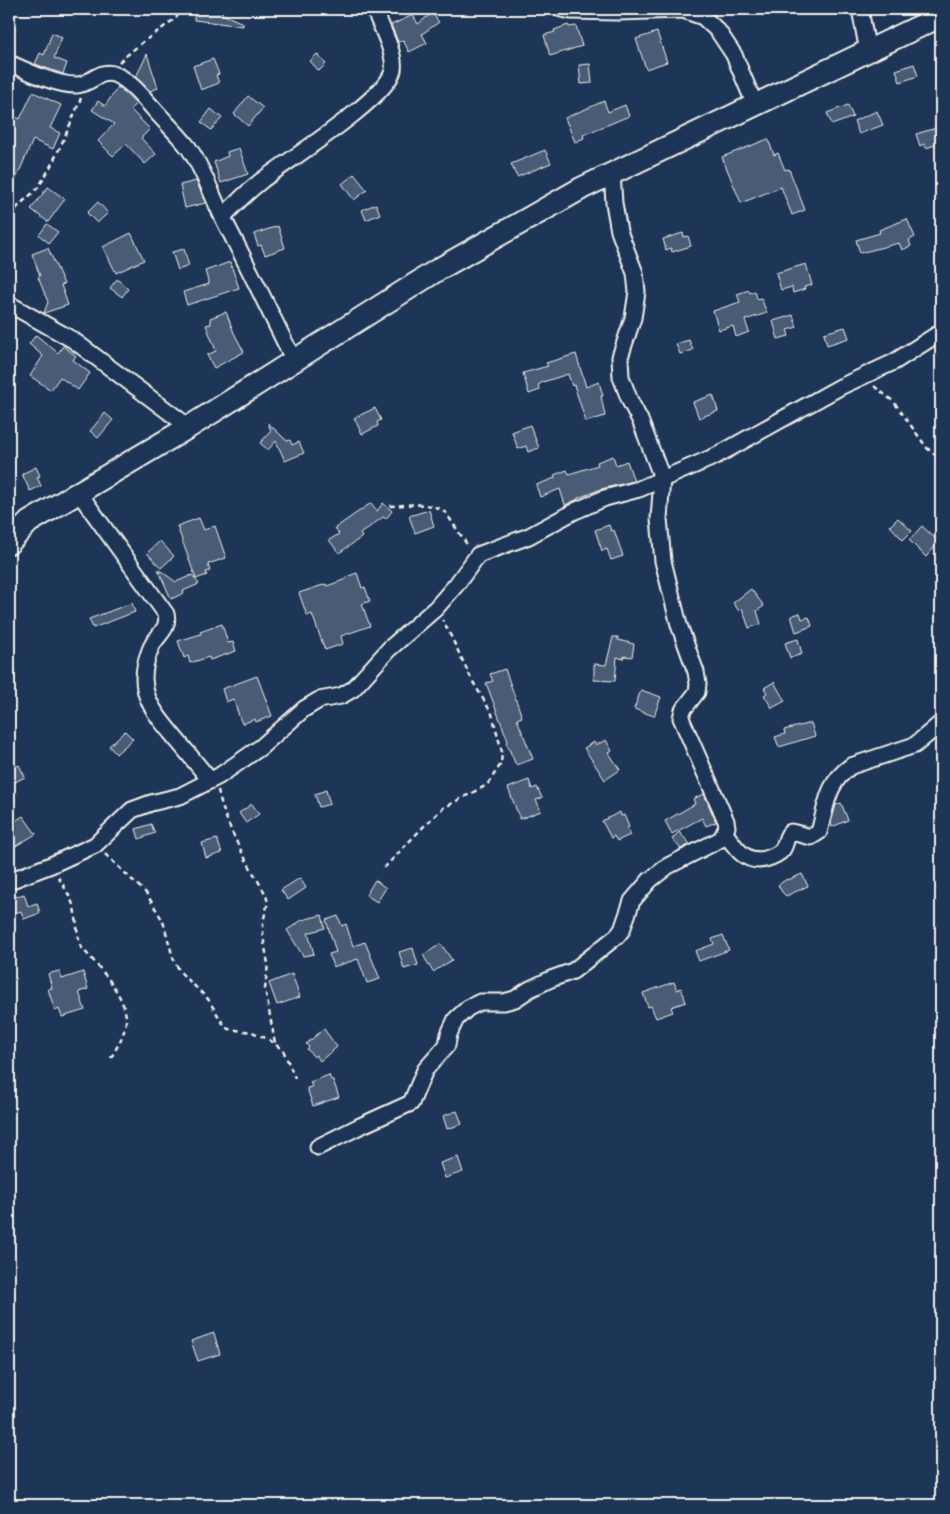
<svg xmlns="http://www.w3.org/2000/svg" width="950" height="1514" font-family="Sriracha,sans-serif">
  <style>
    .building { fill: #485b74; stroke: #f4f1e8 }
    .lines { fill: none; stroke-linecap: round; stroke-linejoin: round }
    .street-casing { stroke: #f4f1e8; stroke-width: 19 }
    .secondary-casing { stroke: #f4f1e8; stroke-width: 25 }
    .path { stroke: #f4f1e8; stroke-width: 2.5; stroke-dasharray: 5 4; stroke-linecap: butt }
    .street { stroke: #1d3557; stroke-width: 15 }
    .secondary { stroke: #1d3557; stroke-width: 21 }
  </style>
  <rect width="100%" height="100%" fill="#1d3557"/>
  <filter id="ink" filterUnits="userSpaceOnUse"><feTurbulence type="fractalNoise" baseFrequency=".02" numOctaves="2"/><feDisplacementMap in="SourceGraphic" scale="10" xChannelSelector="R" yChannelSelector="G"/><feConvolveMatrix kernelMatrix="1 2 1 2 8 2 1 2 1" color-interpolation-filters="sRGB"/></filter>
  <g filter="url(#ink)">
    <g class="building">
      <path d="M195,9H223L222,14L243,23V26L194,20Z"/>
      <path d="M432,13L439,22L422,34L427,43L409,52L403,40L398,42L391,25L413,15L418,24Z"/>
      <path d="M568,25L569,27L576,26L582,46L550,56L544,35L555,32L554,30Z"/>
      <path d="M657,32L667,62L646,69L636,39Z"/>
      <path d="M52,33L62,37L54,58L67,63L63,74L35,64L40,53L44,55Z"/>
      <path d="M147,54L158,88L150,91L136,77Z"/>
      <path d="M317,54L326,64L319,71L310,61Z"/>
      <path d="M213,59L219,74L216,75L219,83L201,90L193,66Z"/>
      <path d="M590,64L592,83L581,84L579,65Z"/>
      <path d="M914,64L918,76L900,82L896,70Z"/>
      <path d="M118,87L136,104L130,109L150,129L141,138L156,154L145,164L126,144L113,156L98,141L114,124L92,110L98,101L105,106Z"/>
      <path d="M33,92L61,105L50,128L60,133L53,149L33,140L9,195V126L12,127L16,117L20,119Z"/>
      <path d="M248,96L263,108L248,126L234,114Z"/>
      <path d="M604,101L608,112L625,105L629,116L583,135L584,138L575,142L565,118Z"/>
      <path d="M848,105L853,117L832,125L827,113Z"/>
      <path d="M211,109L222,118L211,130L201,122Z"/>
      <path d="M877,111L883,125L859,134L854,121Z"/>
      <path d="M936,128L941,143L926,148L924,144L920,146L916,134Z"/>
      <path d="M768,139L774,155L778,153L785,170L789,169L805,210L792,215L781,187L741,203L722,157Z"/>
      <path d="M239,148L248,174L221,183L214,162L228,156L227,152Z"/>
      <path d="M545,150L551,163L517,177L511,164Z"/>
      <path d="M354,174L367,190L354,200L342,184Z"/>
      <path d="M196,181L206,203L185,208L180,185Z"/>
      <path d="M48,187L65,199L48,222L31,209Z"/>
      <path d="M98,202L108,213L97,223L87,213Z"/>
      <path d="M376,204L380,214L366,220L362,210Z"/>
      <path d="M907,219L915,237L909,240L911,246L902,250L899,243L860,253L856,240L880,233L879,230Z"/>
      <path d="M47,224L58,232L49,243L39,235Z"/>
      <path d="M278,226L285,248L265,255L261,245L258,246L254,234Z"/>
      <path d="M131,233L144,260L116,273L103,247Z"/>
      <path d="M683,233L684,237L688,236L691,246L672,252L671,248L666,250L663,239Z"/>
      <path d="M48,248L64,284L61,285L68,305L44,313L48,302L38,277L40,276L32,254Z"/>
      <path d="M184,249L189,266L178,270L172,252Z"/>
      <path d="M230,262L239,288L187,305L183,292L209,284L205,271Z"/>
      <path d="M806,264L812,285L804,287L805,289L793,293L792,287L781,290L776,273Z"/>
      <path d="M117,279L128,289L122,297L110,288Z"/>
      <path d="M749,290L750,293L755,291L757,299L761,298L767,313L745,320L749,332L736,337L733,326L719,330L713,311L740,302L737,294Z"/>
      <path d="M226,312L234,333L244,352L214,368L207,355L216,351L206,325L211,324L210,318Z"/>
      <path d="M793,315L797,327L787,330L789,336L778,339L773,321Z"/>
      <path d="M845,327L849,338L827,345L824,333Z"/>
      <path d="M36,335L58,353L63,346L76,356L73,360L90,373L78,390L60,377L51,390L30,376L43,356L29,344Z"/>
      <path d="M689,340L693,350L680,354L676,344Z"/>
      <path d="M576,354L586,387L599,382L603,396H601L605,416L586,422L574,385L572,386L568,374L543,382L538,385L540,390L529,394L523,373L548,366L546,363Z"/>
      <path d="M713,395L718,411L699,418L693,402Z"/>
      <path d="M375,408L381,420L377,422L378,426L362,434L354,418Z"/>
      <path d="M105,413L113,420L98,438L90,431Z"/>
      <path d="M268,423L287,441L290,440L292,445L299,442L304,453L285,461L276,441L268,450L260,443L271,431Z"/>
      <path d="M530,425L539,448L528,452L526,446L518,449L512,432Z"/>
      <path d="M613,456L616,465L627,461L634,481L601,489L578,498V499L565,505L560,489L540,497L536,485L555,478L554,475L567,470L569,474L598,465L597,462Z"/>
      <path d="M36,467L40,476L37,477L41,486L30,491L22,474Z"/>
      <path d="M371,503L377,511L383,503L392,511L386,519L383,517L360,534L362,537L339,553L329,540L339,534L335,528Z"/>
      <path d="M429,510L434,526L415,533L409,516Z"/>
      <path d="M199,518L204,530L215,526L226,558L208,564L210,571L206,572L207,575L196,579L177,526Z"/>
      <path d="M898,518L912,531L903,540L890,526Z"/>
      <path d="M609,525L611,531L614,530L623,556L611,560L607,549L602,551L595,530Z"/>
      <path d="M922,526L939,542L926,557L909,540Z"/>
      <path d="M160,541L174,556L161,568L147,553Z"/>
      <path d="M158,569L176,582L192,575L199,584L183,591L184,593L171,599Z"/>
      <path d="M357,573L362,588L365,587L370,601L362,604L370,626L341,636L343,644L325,650L312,614L307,616L299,593L326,584L327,586L346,579V577Z"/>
      <path d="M751,589L764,606L757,611L761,624L749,628L742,608L739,611L733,603Z"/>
      <path d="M132,603L135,612L93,628L89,619Z"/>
      <path d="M800,613L802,619L809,617L812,626L796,632L791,616Z"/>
      <path d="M222,624L228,643L233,642L236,651L210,660L209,657L190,663L188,656L184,658L178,641L201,634L200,632Z"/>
      <path d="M613,637H618V640L634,644L632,657L624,656L623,659L617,657L615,681L594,680V664L606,665Z"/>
      <path d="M798,639L802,654L790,658L785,643Z"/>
      <path d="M505,669L522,717L517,719L533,759L516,765L506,742L508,741L486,683L493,681L490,674Z"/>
      <path d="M257,676L272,716L256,722L255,719L242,724L233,699L226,702L222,689Z"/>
      <path d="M774,682L785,701L772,708L764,695L767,693L764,688Z"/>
      <path d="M641,690L661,697L654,716L634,709Z"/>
      <path d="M811,723L815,736L779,747L775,737L785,734L784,730Z"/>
      <path d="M125,731L133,739L116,754L109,746Z"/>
      <path d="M606,740L612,751L609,753L620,770L605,780L584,748L594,742L596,745Z"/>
      <path d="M19,765L25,777L9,785V770Z"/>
      <path d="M529,780L532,789L537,787L542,798L536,800L541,811L520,819L508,788Z"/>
      <path d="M326,790L330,804L319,807L315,794Z"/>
      <path d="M704,794L716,822L706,826L702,818L672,834L665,821L695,804L693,799Z"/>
      <path d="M841,803L848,820L832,827L831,823L836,805Z"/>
      <path d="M252,804L259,814L246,823L239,813Z"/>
      <path d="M620,812L621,816L624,815L629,827L627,828L630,835L617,841L614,836L611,838L602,821Z"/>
      <path d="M23,816L36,834L14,847L9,838V825Z"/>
      <path d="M151,824L155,833L139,839L136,829Z"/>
      <path d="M679,832L690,844L681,849L672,839Z"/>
      <path d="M217,839L222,853L206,858L202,843Z"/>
      <path d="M802,874L808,886L786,896L782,892L778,885L787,879L788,880Z"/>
      <path d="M300,878L306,888L288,900L281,890Z"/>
      <path d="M375,880L386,888L377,902L366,895Z"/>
      <path d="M24,894L28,906L37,903L40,913L24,919L21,911L9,915V899Z"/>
      <path d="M322,915L325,928L308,933L314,954L303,956L287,930L302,920Z"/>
      <path d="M338,916L342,926L346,924L353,946L365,942L380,979L367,983L358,959L333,967L329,954L336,952L326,920Z"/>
      <path d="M723,935L729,950L699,961L695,951L714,944L712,939Z"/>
      <path d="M441,944L452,960L433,972L423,955Z"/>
      <path d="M413,948L418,965L404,969L399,952Z"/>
      <path d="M59,971L62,979L83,972L88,989L79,992L85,1010L62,1017L59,1009L55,1011L48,989L52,988L48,974Z"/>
      <path d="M292,974L300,997L277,1005L269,983Z"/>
      <path d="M674,982L677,990L681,988L686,1002L671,1007L673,1012L656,1018L651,1006L648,1007L643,993Z"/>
      <path d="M324,1029L337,1047L320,1061L316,1055L314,1057L307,1049L309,1047L306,1044Z"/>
      <path d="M329,1075L331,1080H333L339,1097L313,1106L307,1088L312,1087L310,1082Z"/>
      <path d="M457,1111L462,1124L447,1129L443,1116Z"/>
      <path d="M458,1157L463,1172L445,1178L440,1163Z"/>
      <path d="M214,1333L220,1354L198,1361L191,1341Z"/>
    </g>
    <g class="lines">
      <g class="street-casing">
        <g id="street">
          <path d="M561,9L571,11L617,12L683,10L703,17L718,31L734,55L755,105"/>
          <path d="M860,9L868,52"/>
          <path d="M9,63C27,71 58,86 77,85C92,84 100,68 116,75C130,81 142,96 152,107C164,121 177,133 188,147C204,169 212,197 225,222C249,268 271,314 294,361"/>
          <path d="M223,217C235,204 247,192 261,181C287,161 389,97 393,70C396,53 380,25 374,9"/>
          <path d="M9,304L73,340L189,427"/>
          <path d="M79,493L166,614C170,631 155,635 150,650C134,690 152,710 176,739C188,753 199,767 210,780"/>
          <path d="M725,833C735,847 745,864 765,859C772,857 778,855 782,850C787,844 785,836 791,832L811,837L819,832C827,805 826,784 851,766L915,745L941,723"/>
          <path d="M9,881L51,865L95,845L132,810L151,803L180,796L219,776L261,747L304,709L319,700L341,696L353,689L389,649L436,608L456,585L478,555L529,536L575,511L605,498L639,489L716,456L840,387L894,362L941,332"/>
          <path d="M318,1147L358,1127L411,1103L425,1070L447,1045L449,1034L456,1019L468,1008L480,1002H504L515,999L530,989L551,979L573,971L617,936L622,930L632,901L650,880L668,866L721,839L727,827L726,821L681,718L683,710L697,692L698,684L696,672L679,625L663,561L659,519L662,478L640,420L630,401L621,377L620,357L633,318L637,292L635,273L619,231L614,203L612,173"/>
        </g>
      </g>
      <g class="secondary-casing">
        <path id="secondary" d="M9,543L29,522L189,427L439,269L582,188L941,16"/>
      </g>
      <g class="path">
        <path d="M9,30L15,17L16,9"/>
        <path d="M119,62L139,45L176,18L182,9"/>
        <path d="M9,253C13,240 8,225 13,214C18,203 32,196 39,186C55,162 70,125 81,98"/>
        <path d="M874,386L894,402L927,448L941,460"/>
        <path d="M390,506C408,505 432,501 446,513L468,546"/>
        <path d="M218,790C226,828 246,860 265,893L268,902L263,922V936L268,964L265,989L275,1043"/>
        <path d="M105,854L146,893L163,921L173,958L180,972L208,999L222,1022L228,1029L252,1032L268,1039L283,1050L295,1078"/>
        <path d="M384,868L426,824L443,808L487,785L501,764L502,752L492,714L473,682L443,620"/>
        <path d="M58,877C65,888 73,900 75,913C78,925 76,936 82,948C97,965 124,993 126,1017C127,1032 116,1049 109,1061"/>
      </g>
      <use href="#street" class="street"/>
      <use href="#secondary" class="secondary"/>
    </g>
  </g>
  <rect width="950" height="1514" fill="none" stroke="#1d3557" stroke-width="30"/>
  <rect x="15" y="15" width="920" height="1484" fill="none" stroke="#f4f1e8" stroke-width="2" filter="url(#ink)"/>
</svg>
